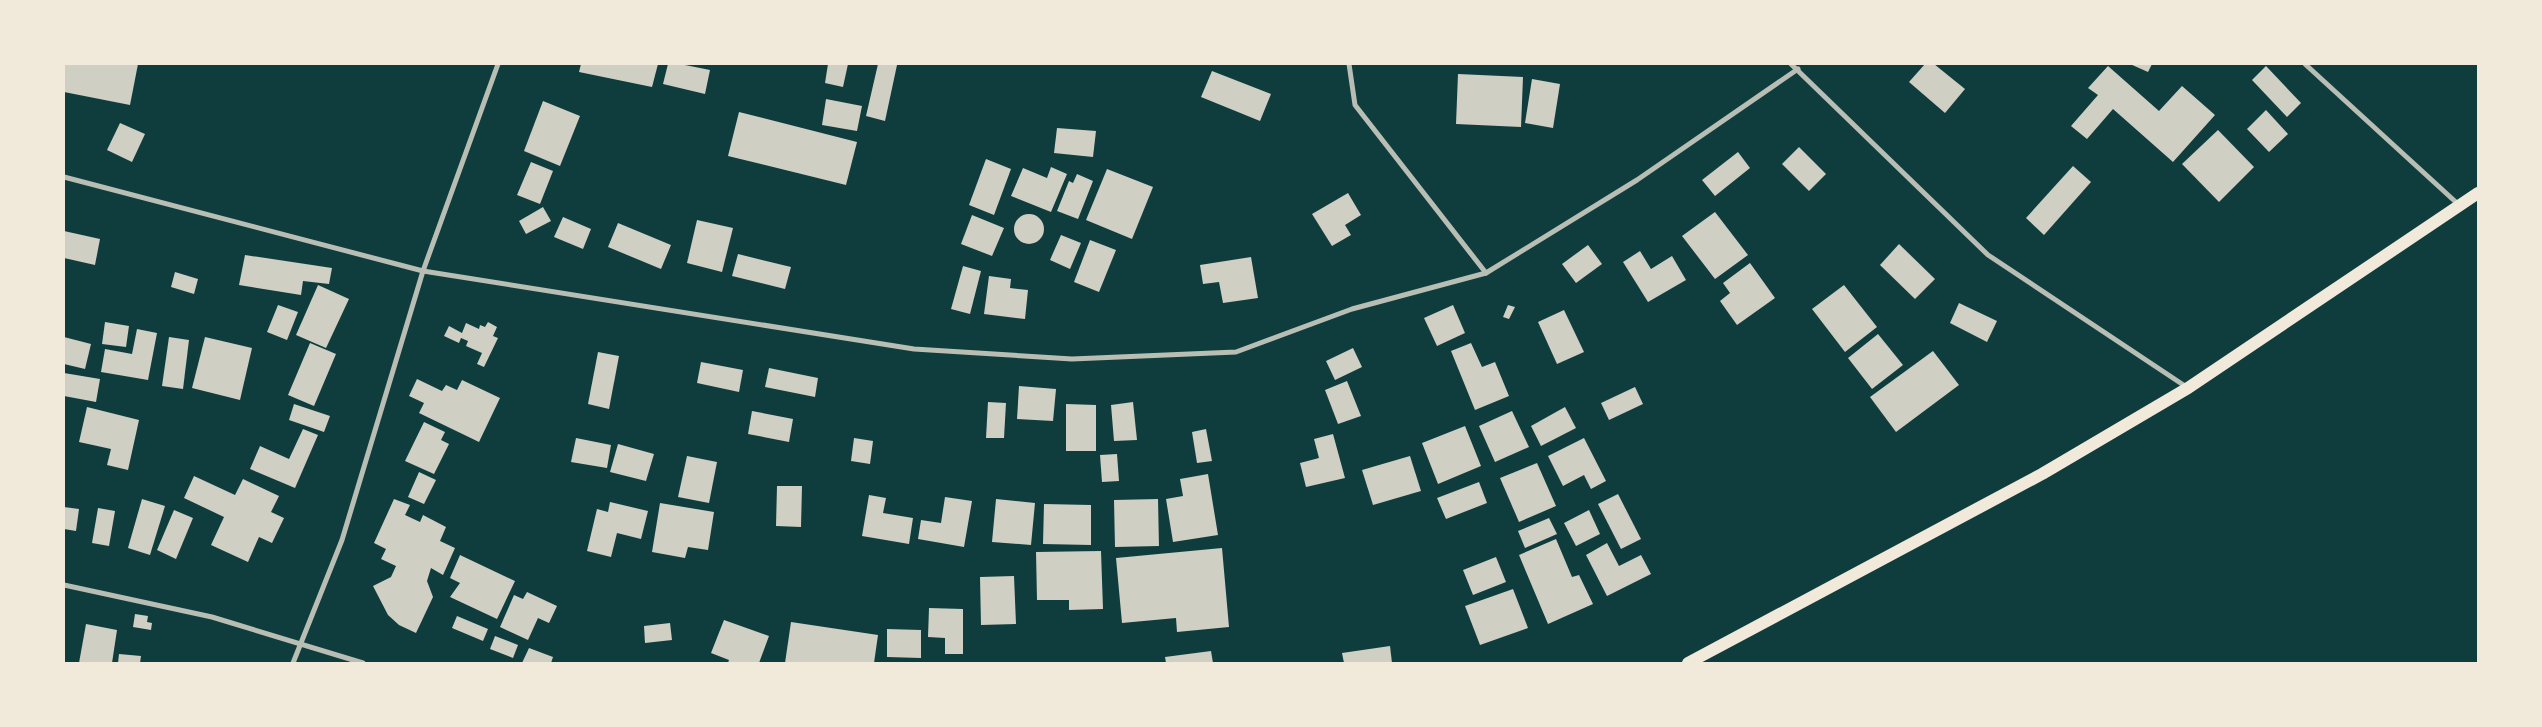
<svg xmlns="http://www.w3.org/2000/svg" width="2542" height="727" font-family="'Public Sans',sans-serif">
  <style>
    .building { fill: #cfcfc3 }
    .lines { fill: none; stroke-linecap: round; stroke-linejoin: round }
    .minor { stroke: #b8beb3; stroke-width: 5 }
    .primary { stroke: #f1e9da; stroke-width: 12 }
  </style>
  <rect width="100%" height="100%" fill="#0f3d3e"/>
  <g class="building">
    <path d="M64,64H138L130,105L64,92Z"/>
    <path d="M581,64H658L652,87L579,72Z"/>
    <path d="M668,64H680L710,70L705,94L663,84Z"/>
    <path d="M828,64H848L843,87L825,83Z"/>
    <path d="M878,64L897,65L885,121L866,116Z"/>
    <path d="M1925,64H1934L1965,89L1945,113L1909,82Z"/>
    <path d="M2130,64H2152L2148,72Z"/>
    <path d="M2108,66L2159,111L2182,86L2215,115L2173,162L2113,109L2087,139L2071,126L2098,95L2088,88Z"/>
    <path d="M2266,66L2301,103L2287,117L2252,80Z"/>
    <path d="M1212,71L1271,94L1260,121L1201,97Z"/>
    <path d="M1458,74L1523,77L1521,127L1456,124Z"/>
    <path d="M1532,79L1560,84L1553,128L1525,123Z"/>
    <path d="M826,99L862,106L857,131L822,125Z"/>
    <path d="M543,101L580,116L560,166L524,151Z"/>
    <path d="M2266,110L2288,134L2269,152L2247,129Z"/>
    <path d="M739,112L857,142L846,185L728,156Z"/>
    <path d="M120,123L145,134L132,162L107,150Z"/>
    <path d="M1057,128L1096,131L1093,157L1054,153Z"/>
    <path d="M2218,130L2254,167L2219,202L2182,164Z"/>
    <path d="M1799,147L1826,174L1809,191L1782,164Z"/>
    <path d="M1738,152L1750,168L1715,196L1702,180Z"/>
    <path d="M986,159L1011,169L994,215L969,205Z"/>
    <path d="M531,162L553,171L540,204L517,195Z"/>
    <path d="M2073,166L2091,182L2044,235L2026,218Z"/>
    <path d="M1051,167L1067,174L1051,212L1011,196L1023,168L1047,178Z"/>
    <path d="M1107,169L1153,187L1132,239L1086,220Z"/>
    <path d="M1077,174L1093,181L1078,219L1057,211L1069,181L1073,183Z"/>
    <path d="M1348,193L1361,215L1345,225L1351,235L1332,246L1312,214Z"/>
    <path d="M543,207L551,221L526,234L519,221Z"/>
    <path d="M1715,212L1748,255L1715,279L1682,236Z"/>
    <circle cx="1029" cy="229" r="15"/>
    <path d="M972,215L1004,228L992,256L961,244Z"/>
    <path d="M563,217L591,229L583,249L554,237Z"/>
    <path d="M697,220L733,228L722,272L687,263Z"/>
    <path d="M618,223L671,245L661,269L608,247Z"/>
    <path d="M64,231L100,239L95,265L64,258Z"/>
    <path d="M1061,235L1081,243L1070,269L1050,260Z"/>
    <path d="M1090,240L1116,250L1099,292L1074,282Z"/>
    <path d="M1899,244L1935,279L1915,299L1880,265Z"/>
    <path d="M1588,245L1602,264L1576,283L1562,264Z"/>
    <path d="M1640,251L1651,269L1672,256L1686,280L1648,302L1623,262Z"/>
    <path d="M738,254L791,267L785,289L732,276Z"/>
    <path d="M245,255L332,268L329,284L303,281L301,295L239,285Z"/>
    <path d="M1251,257L1258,298L1223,303L1219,282L1203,284L1200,265Z"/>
    <path d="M1750,263L1775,298L1737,325L1720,301L1730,293L1723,283Z"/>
    <path d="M963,266L981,271L970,314L951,309Z"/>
    <path d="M175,272L198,279L194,294L171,287Z"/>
    <path d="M989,276L1011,279L1010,288L1028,290L1025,319L984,314Z"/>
    <path d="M318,285L349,299L326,348L296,335Z"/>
    <path d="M1844,285L1877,327L1845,352L1812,309Z"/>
    <path d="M1959,303L1997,321L1987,342L1950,323Z"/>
    <path d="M278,305L298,312L287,340L267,332Z"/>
    <path d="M1453,305L1465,333L1437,346L1424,318Z"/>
    <path d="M1508,305L1515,307L1509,319L1503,317Z"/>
    <path d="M1564,310L1584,352L1557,364L1538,322Z"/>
    <path d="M105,322L129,326L126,347L102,344Z"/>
    <path d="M488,322L497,327L493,336L498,338L484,367L477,364L482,353L466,346L468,341L461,338L459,343L444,336L449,326L462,333L466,323L479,329L480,325L485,327Z"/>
    <path d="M137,329L157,333L148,380L101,372L105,349L132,354Z"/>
    <path d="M1878,334L1903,365L1872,389L1848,358Z"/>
    <path d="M64,337L91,344L85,369L64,364Z"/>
    <path d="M169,337L189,340L183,389L162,386Z"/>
    <path d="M205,337L252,348L240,400L192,388Z"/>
    <path d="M310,343L336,354L314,406L288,395Z"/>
    <path d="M1471,343L1482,367L1495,362L1509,396L1475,410L1451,351Z"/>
    <path d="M1353,348L1362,367L1335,380L1326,361Z"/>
    <path d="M1933,351L1959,385L1896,432L1870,397Z"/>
    <path d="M598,352L619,356L609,409L588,404Z"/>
    <path d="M701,362L743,370L739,392L697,383Z"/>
    <path d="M769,368L818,378L815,397L765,387Z"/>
    <path d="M64,373L100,379L96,402L64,396Z"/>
    <path d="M417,379L442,391L446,385L457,390L462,380L500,398L479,442L419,413L424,403L409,396Z"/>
    <path d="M1347,381L1361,416L1338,424L1325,390Z"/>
    <path d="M1019,386L1056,389L1053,421L1017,419Z"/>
    <path d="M1635,387L1643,404L1609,420L1601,403Z"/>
    <path d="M988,402L1006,403L1004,438H986Z"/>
    <path d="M1133,402L1137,440L1114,441L1111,405Z"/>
    <path d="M294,404L330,416L324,432L289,420Z"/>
    <path d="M1066,404L1096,405V451H1066Z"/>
    <path d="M87,407L139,420L128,470L107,465L111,449L79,442Z"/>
    <path d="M1565,407L1576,428L1541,446L1531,426Z"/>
    <path d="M752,411L793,419L789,442L748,434Z"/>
    <path d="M1512,411L1529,447L1495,462L1479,426Z"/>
    <path d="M424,422L445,432L441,440L449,444L434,474L405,461Z"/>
    <path d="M1465,426L1481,466L1438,484L1422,443Z"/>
    <path d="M303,429L318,435L295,488L250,469L260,446L289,459Z"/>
    <path d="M1206,429L1212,461L1197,463L1192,432Z"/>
    <path d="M1333,434L1345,478L1306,487L1300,463L1319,458L1314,439Z"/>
    <path d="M576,438L611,445L607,468L571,462Z"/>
    <path d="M854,438L873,441L870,464L851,461Z"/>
    <path d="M1584,438L1606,481L1591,489L1584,475L1563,486L1548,456Z"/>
    <path d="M618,444L654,454L646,481L610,472Z"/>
    <path d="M1117,454L1119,481L1102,482L1100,455Z"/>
    <path d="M687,456L717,462L709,503L678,497Z"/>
    <path d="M1410,456L1421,491L1373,505L1362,470Z"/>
    <path d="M1537,463L1556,506L1519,522L1500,478Z"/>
    <path d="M419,472L436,480L424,504L408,497Z"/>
    <path d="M1208,474L1218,535L1173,542L1166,499L1183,496L1180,479Z"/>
    <path d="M194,476L235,495L243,479L279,496L271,512L284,518L272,543L259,537L248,562L211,545L224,517L184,498Z"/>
    <path d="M1479,482L1487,503L1446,519L1437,498Z"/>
    <path d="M777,486H802L801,527L776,526Z"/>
    <path d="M1618,494L1641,539L1621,549L1598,504Z"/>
    <path d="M869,495L886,498L883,513L913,518L909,544L862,536Z"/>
    <path d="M945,497L972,501L964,547L918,539L921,520L941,523Z"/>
    <path d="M142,499L165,506L150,555L128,548Z"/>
    <path d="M394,499L410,505L405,515L420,522L423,515L446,527L440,541L455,548L443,575L431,568L427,581L433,597L416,633L399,625L388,615L373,586L391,577L396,566L381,559L386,549L374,543Z"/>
    <path d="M996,499L1035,503L1031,545L992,542Z"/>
    <path d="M1158,499L1159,546L1115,547L1114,500Z"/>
    <path d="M610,502L648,511L641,539L617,533L611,557L587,551L597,509L608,512Z"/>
    <path d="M660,503L714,512L708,550L688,547L685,558L652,552Z"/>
    <path d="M1044,504L1091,505V545L1043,544Z"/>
    <path d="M64,507L79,509L76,531L64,529Z"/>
    <path d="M98,508L115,511L109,546L92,543Z"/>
    <path d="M174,510L193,518L176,559L157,550Z"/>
    <path d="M1589,510L1600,534L1576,546L1564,523Z"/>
    <path d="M1549,518L1557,534L1525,548L1518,531Z"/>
    <path d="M1556,539L1572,577L1579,575L1593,604L1548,624L1519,555Z"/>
    <path d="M1607,543L1619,566L1641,555L1651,574L1607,596L1586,555Z"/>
    <path d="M1222,548L1229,627L1177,632L1176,618L1122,623L1116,558Z"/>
    <path d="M1101,551L1103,609L1069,610V600H1037L1036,552Z"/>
    <path d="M460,555L515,581L497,619L450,597L460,583L450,578Z"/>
    <path d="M1496,557L1506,582L1473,595L1463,570Z"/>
    <path d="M1014,576L1016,624L981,625L980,577Z"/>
    <path d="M1513,589L1528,628L1480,645L1465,606Z"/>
    <path d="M527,592L557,606L549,623L538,618L528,640L500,627L514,595L523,599Z"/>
    <path d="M929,608L963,609V654H945V638L928,637Z"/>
    <path d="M135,614L148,616L147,622L152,623L151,630L133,627Z"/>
    <path d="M457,616L488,629L483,641L452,628Z"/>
    <path d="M724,620L769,636L759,663H728L729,660L711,653Z"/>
    <path d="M791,622L878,635L874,663H785Z"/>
    <path d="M670,623L672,640L645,643L644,626Z"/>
    <path d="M86,624L117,630L112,663H79Z"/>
    <path d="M887,629L921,630V658L887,657Z"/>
    <path d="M495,636L518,645L513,658L490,649Z"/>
    <path d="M1390,646L1392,663H1344L1342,653Z"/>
    <path d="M529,648L553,657L551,663H522Z"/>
    <path d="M1211,651L1213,663H1166L1165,657Z"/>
    <path d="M119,654L141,656L140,663H118Z"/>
  </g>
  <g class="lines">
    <g class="minor">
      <path d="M1349,64L1355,105L1486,273"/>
      <path d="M1791,64L1988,255L2188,388"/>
      <path d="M2305,64L2459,205"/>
      <path d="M64,177L423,271L914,349L1072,359L1236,352L1352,309L1486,273L1637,180L1798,69"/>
      <path d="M64,585L212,617L363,663"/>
      <path d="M293,663L342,540L423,271L498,64"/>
    </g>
    <path class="primary" d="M1688,663L2042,474L2188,388L2478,193"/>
  </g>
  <rect width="2542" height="727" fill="none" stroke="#f1e9da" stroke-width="130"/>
</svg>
